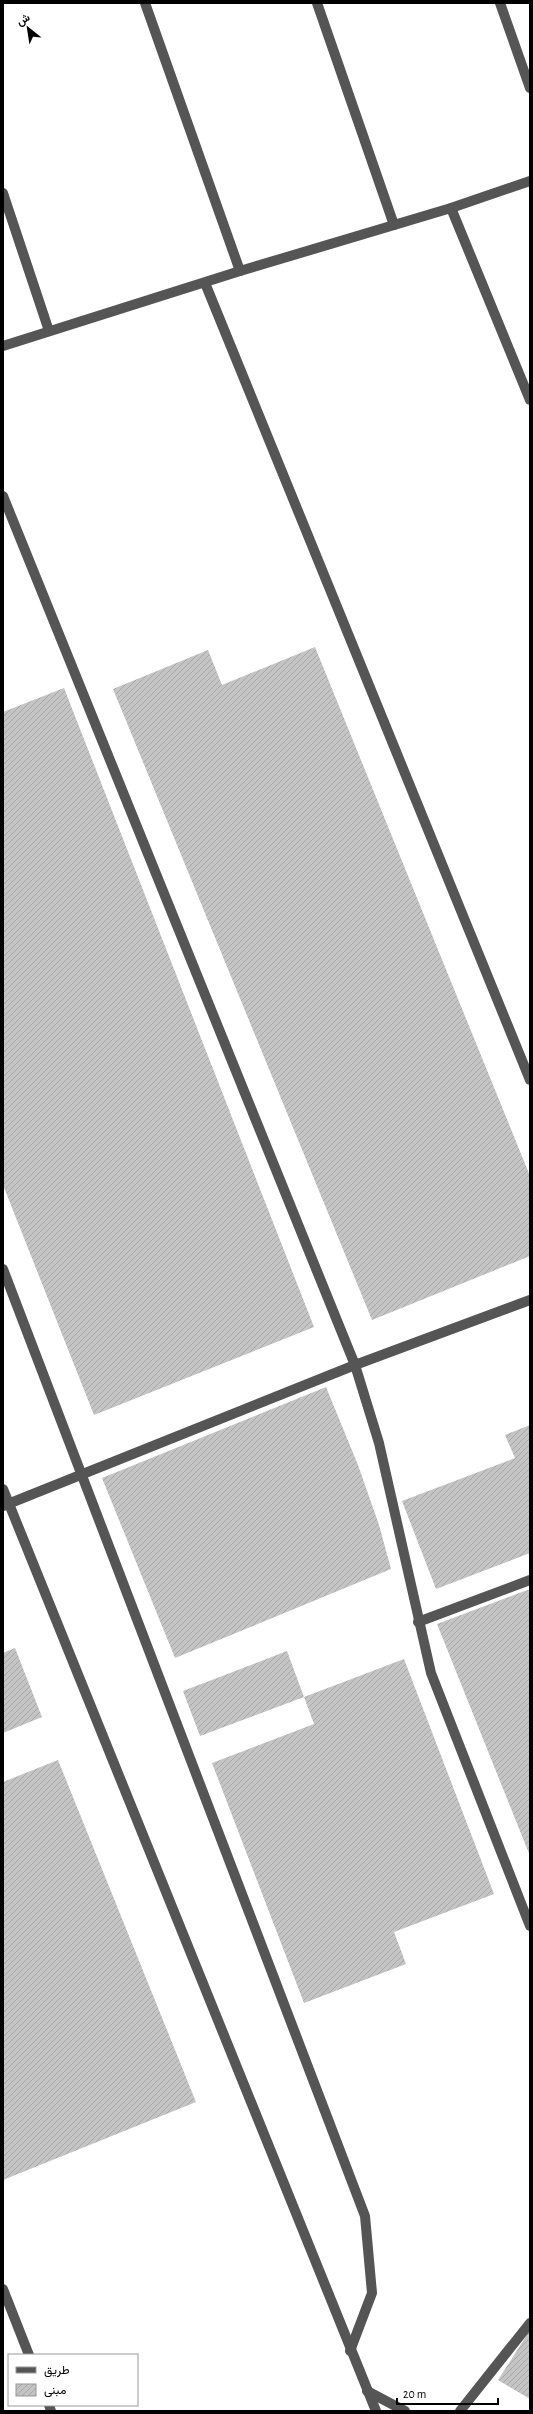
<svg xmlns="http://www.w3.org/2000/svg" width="533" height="2414" font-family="'Alegreya Sans',Vazirmatn,sans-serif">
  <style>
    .building { fill: url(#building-hatch) }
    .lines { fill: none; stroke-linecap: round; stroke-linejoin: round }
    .minor { stroke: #555; stroke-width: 10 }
  </style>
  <defs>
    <pattern id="building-hatch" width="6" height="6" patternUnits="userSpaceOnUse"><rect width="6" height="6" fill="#c4c4c4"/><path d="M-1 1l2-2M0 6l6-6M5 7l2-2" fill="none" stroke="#a7a7a7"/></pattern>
  </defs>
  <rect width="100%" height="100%" fill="#fff"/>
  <g class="building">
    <path d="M315,647L530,1176V1256L372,1320L113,689L208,650L222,685Z"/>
    <path d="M64,688L314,1327L94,1415L3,1185V712Z"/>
    <path d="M326,1387L358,1465L379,1525L391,1569L175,1658L102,1478Z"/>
    <path d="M530,1425V1553L436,1589L402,1501L515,1458L505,1435Z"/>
    <path d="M530,1589V1856L437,1624Z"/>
    <path d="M15,1648L42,1717L3,1733V1653Z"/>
    <path d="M287,1651L304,1697L200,1736L183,1691Z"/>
    <path d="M404,1659L494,1894L394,1932L406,1964L304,2003L212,1763L314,1724L304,1697Z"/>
    <path d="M58,1760L196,2102L3,2180V1782Z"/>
    <path d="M530,2330V2399L498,2380Z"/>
  </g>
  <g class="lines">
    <g class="minor">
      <path d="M145,3L240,271"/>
      <path d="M317,3L394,225"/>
      <path d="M500,3L530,88"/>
      <path d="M3,193L49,331"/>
      <path d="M451,208L530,400"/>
      <path d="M205,283L530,1080"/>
      <path d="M3,346L240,271L451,208L530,181"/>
      <path d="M3,496L355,1365L379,1443L431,1673L530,1926"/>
      <path d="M3,1269L365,2216L372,2293L350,2351"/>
      <path d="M3,1489L376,2411"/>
      <path d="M3,1506L355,1365L530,1300"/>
      <path d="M418,1622L530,1580"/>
      <path d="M3,2289L29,2355"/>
      <path d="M367,2391L405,2411"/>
      <path d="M49,2405L51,2411"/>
      <path d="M460,2411L530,2323"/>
    </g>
  </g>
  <rect width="533" height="2414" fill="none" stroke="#000000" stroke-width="8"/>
  <rect x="8" y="2354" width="130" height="52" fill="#ffffff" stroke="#999999"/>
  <rect x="16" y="2367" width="20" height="6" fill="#555555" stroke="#999999"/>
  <text x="44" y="2374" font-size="12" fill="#000000">طريق</text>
  <rect x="16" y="2384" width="20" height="12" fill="url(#building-hatch)" stroke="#999999"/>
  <text x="44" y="2394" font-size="12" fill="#000000">مبنى</text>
  <g transform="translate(28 28) rotate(330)" stroke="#ffffff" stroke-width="3" paint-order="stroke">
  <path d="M0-3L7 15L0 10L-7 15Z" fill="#000000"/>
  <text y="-6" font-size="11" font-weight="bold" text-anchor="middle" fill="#000000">ش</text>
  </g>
  <path d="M397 2398v6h101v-6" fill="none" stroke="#000000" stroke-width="2"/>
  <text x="403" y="2398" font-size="12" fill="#000000" stroke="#ffffff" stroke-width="3" paint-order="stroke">20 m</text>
</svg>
